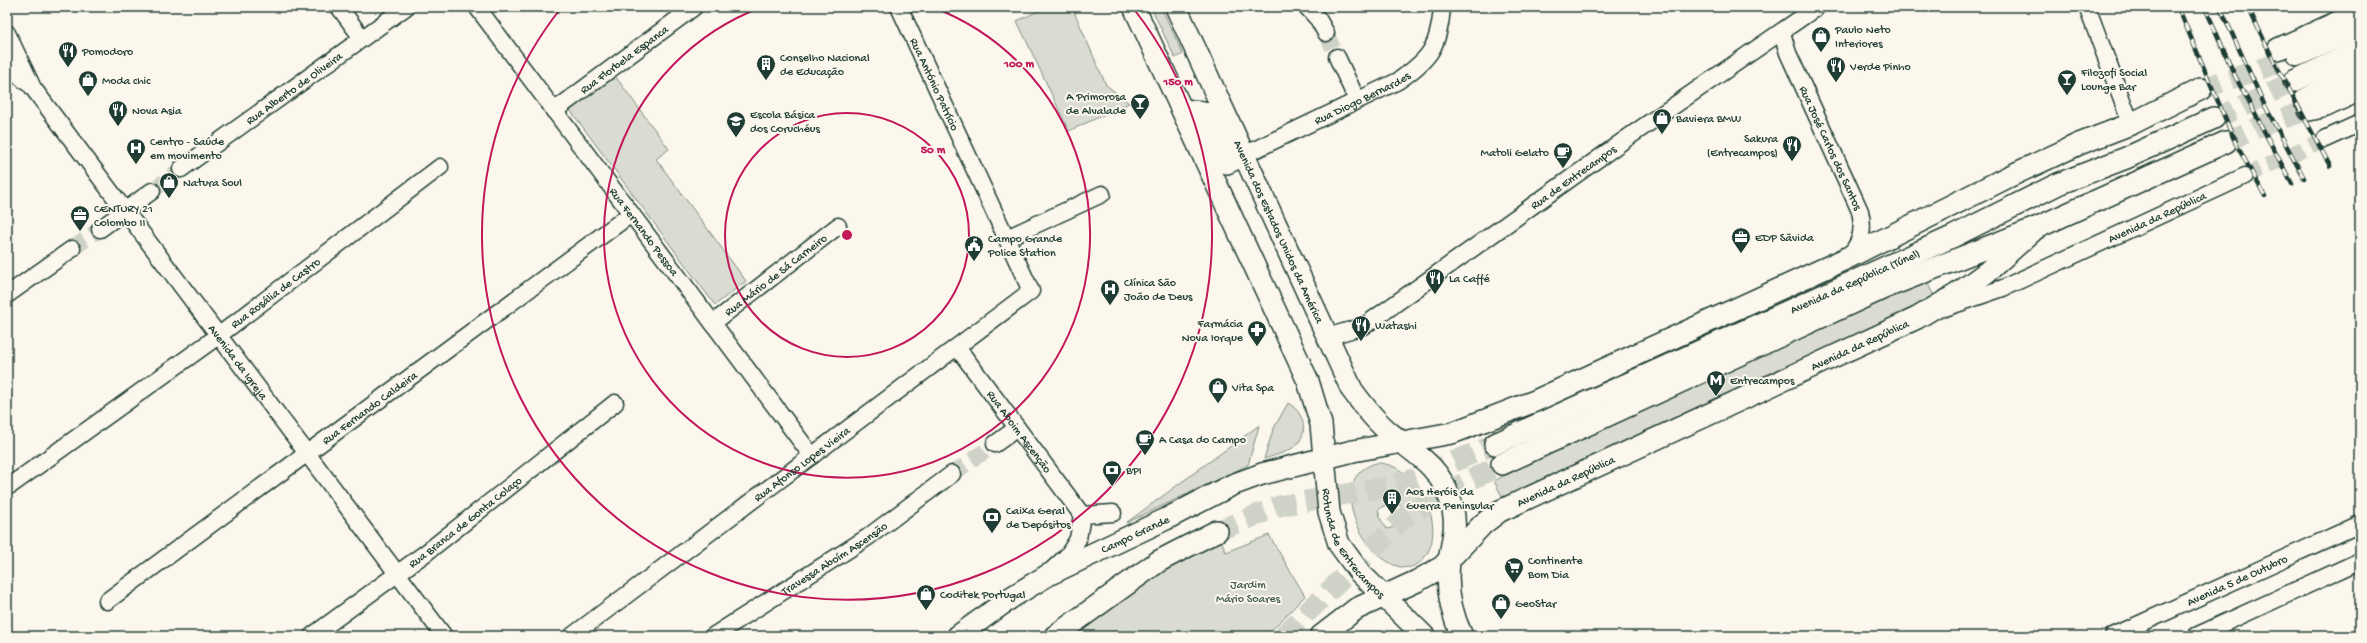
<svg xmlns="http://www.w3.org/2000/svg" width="2367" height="643" font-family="'Gochi Hand',sans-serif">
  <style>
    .green { fill: #dbdcd1; stroke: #7d8c82; fill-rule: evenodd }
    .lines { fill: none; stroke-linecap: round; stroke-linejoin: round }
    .minor-tunnel { stroke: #cfd2c7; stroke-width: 16; stroke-dasharray: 16 8; stroke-linecap: butt }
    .major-tunnel { stroke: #cfd2c7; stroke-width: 21; stroke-dasharray: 21 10; stroke-linecap: butt }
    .minor-casing { stroke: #1f3d34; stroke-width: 19 }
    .major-casing { stroke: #1f3d34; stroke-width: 24 }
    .minor { stroke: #fbf7ec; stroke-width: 16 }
    .major { stroke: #fbf7ec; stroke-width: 21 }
    .rail-casing { stroke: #1f3d34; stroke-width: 4.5 }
    .rail { stroke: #fbf7ec; stroke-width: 3; stroke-dasharray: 9; stroke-linecap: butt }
    .ring { fill: none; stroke: #c2185b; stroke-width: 2 }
    .labels { text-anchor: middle; stroke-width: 4; stroke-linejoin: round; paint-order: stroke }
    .poi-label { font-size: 12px; fill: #1f3d34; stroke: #fbf7ec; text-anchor: start }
    .street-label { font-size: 12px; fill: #1f3d34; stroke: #fbf7ec }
    .park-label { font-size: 12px; fill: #455d53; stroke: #fbf7ec }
    .centre { fill: #c2185b; stroke: #fbf7ec; stroke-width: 2 }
    .ring-label { font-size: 12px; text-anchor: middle; font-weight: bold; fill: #c2185b; stroke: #fbf7ec; stroke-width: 4; stroke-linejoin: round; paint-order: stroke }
  </style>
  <rect width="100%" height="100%" fill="#fbf7ec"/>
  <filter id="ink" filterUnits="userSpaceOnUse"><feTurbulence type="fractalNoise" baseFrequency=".025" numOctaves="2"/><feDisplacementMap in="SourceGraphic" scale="8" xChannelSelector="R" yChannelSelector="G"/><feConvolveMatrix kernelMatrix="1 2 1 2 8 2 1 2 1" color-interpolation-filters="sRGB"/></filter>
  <g filter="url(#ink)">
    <g class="green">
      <path d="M1047,7H1072L1106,85L1129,103L1069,131L1017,21Z"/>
      <path d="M1151,7H1161L1183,54L1175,58Z"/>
      <path d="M615,76L669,149L656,159L746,281L715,305L570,110Z"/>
      <path d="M1927,282L1935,298L1503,498L1494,481L1545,455L1863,308Z"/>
      <path d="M1288,403C1306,413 1310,438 1291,449C1283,454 1272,456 1264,459L1273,430Z"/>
      <path d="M1259,426L1248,465L1126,523L1258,426Z"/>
      <path d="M1376,463C1414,462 1445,519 1428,552C1396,611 1307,484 1376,463ZM1397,501L1403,510L1406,520L1397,526L1387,529L1381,520L1378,510L1387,504Z"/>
      <path d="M1269,535L1305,596L1266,636H1071L1171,565L1221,540L1226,552Z"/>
    </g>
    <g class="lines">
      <g class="minor-tunnel">
        <path d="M1326,33L1337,57"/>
        <path d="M2245,176L2325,139"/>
        <path d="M152,191L181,169"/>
        <path d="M72,249L100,229"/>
        <path d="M952,474L995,444"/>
      </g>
      <g class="major-tunnel">
        <path d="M2201,89L2284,61"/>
        <path d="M2214,118L2240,108L2294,81"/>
        <path d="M2226,142L2266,124L2309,110"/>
        <path d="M1217,531L1279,506L1386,487L1409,481L1495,444"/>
        <path d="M1283,636L1404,518L1441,495L1502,464"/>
      </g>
      <g class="minor-casing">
        <g id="minor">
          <path d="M339,7L362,38"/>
          <path id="s1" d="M477,7L812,456"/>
          <path d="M1307,7L1318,19L1326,33"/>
          <path d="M2087,7L2131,124"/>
          <path id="s2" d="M7,33L33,88L444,636"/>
          <path id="s3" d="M1782,33L1788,53L1860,211C1864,228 1862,244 1848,256"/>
          <path d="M1337,57L1357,100"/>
          <path d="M7,66L29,84"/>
          <path id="s4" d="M554,111L694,7"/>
          <path d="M2325,139L2360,123"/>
          <path id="s5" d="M1244,155L1398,81C1430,59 1439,47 1442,7"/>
          <path id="s6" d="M181,169L406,7"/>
          <path d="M100,229L152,191"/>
          <path d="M1007,238L1102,194"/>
          <path d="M7,295L72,249"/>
          <path id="s7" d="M1945,308L2003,288L2245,176"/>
          <path id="s8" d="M713,323L838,226"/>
          <path id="s9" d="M1325,333L1337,334L1364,326L1630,136L1817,7"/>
          <path id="s10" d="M957,347L1082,515"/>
          <path d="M995,444L1017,428"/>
          <path id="s11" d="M11,485L218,336L440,167"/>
          <path d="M1082,515L1113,513"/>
          <path d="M1053,569L1068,555L1078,539L1082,515"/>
          <path id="s12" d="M107,601L631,214"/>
          <path id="s13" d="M312,636L427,552L615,403"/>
          <path id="s14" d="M572,636L1031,291L899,7"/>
          <path id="s15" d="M713,636L868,537L952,474"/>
          <path id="s16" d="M2113,636L2360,524"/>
          <path d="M2196,636L2360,561"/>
        </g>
      </g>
      <g class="major-casing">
        <g id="major">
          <path id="s17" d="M1134,7L1308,381L1321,424L1329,512L1339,544L1360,573L1424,636"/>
          <path id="s18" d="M1176,7L1352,390C1363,405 1375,421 1390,433C1416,455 1438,464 1450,499C1459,526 1452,537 1449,562C1446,588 1451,613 1462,636"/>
          <path d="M2278,49L2360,12"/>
          <path d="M2298,55L2360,28"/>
          <path d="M2294,81L2360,50"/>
          <path d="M2304,100L2360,70"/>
          <path d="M1183,110L1203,112L1227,163L1244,155"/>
          <path d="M2309,110L2326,106L2360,90"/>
          <path id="s19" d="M1495,444L1952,237L2058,184L2126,158L2214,118"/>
          <path d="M1502,464L1884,288L2036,228L2226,142"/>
          <path id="s20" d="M958,636L1012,597L1048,575L1166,519L1232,485L1262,474L1353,451L1452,433L1535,401L1843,260L2008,177L2079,144L2131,124L2201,89"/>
          <path d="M1055,636L1159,561L1217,531"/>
          <path id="s21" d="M1321,636L1356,609L1417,581L1442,567L1483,524L1500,511L1917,318L1957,294L1987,272L2036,228"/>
        </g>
      </g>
      <use href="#minor" class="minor"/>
      <use href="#major" class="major"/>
      <g class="rail-casing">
        <g id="rail">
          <path d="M2178,7L2236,144L2265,196"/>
          <path d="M2205,7L2235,76L2292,184"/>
          <path d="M2220,7L2264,104L2304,178"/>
          <path d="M2248,7L2273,59L2330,166"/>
        </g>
      </g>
      <use href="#rail" class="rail"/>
    </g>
  </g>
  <g class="ring">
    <circle cx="847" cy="235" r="122"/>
    <path d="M932 7A243 243 0 1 1 762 7"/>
    <path d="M1133 8A365 365 0 1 1 561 8"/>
  </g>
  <defs>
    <g id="shop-pin" transform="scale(1)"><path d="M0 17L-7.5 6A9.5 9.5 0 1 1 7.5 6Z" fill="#1f3d34" stroke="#fbf7ec"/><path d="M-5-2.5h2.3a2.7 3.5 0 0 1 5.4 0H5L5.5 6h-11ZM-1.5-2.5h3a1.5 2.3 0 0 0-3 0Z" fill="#fff"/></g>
    <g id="restaurant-pin" transform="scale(1)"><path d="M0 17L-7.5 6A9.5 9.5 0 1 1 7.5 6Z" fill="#1f3d34" stroke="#fbf7ec"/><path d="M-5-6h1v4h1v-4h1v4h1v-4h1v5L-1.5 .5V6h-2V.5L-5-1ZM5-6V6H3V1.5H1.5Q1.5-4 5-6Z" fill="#fff"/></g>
    <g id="building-pin" transform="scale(1)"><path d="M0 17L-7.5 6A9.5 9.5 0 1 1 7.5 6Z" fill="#1f3d34" stroke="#fbf7ec"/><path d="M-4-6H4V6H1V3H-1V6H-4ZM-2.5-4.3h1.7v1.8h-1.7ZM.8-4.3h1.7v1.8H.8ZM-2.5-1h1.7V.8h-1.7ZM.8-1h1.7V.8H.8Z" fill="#fff"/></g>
    <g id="bar-pin" transform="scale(1)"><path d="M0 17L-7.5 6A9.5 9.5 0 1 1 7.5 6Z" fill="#1f3d34" stroke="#fbf7ec"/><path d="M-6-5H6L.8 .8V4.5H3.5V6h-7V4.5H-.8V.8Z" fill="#fff"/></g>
    <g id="school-pin" transform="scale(1)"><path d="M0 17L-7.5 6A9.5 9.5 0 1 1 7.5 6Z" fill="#1f3d34" stroke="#fbf7ec"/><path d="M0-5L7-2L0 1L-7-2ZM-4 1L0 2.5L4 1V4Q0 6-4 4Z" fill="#fff"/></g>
    <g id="hospital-pin" transform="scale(1)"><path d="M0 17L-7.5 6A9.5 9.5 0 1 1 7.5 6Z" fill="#1f3d34" stroke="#fbf7ec"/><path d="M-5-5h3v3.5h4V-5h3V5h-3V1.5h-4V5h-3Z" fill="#fff"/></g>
    <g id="cafe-pin" transform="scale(1)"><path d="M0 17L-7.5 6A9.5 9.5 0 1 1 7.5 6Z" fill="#1f3d34" stroke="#fbf7ec"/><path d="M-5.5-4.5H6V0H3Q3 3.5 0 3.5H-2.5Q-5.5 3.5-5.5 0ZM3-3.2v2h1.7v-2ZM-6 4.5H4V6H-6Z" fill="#fff"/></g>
    <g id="office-pin" transform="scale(1)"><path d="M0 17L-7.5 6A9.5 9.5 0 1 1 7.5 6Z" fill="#1f3d34" stroke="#fbf7ec"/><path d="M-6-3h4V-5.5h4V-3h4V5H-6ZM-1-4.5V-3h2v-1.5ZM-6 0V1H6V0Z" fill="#fff"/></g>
    <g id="civic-pin" transform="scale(1)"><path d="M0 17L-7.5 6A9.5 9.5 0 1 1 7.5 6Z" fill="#1f3d34" stroke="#fbf7ec"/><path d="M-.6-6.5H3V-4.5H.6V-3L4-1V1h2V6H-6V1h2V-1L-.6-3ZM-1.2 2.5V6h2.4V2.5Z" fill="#fff"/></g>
    <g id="pharmacy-pin" transform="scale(1)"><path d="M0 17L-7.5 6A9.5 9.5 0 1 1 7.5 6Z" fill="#1f3d34" stroke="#fbf7ec"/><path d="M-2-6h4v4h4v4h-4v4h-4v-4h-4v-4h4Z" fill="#fff"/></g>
    <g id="metro-pin" transform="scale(1)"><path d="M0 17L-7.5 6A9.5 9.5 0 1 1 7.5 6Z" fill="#1f3d34" stroke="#fbf7ec"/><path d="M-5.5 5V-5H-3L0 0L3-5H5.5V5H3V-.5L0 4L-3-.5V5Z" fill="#fff"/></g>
    <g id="bank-pin" transform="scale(1)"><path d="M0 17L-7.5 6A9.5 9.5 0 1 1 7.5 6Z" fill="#1f3d34" stroke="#fbf7ec"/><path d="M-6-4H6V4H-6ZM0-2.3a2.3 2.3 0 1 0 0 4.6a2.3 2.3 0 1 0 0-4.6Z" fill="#fff"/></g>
    <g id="supermarket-pin" transform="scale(1)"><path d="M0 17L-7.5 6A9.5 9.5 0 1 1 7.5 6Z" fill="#1f3d34" stroke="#fbf7ec"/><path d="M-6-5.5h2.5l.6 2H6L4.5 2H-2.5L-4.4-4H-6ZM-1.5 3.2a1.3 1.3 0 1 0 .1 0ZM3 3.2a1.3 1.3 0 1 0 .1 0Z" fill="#fff"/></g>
  </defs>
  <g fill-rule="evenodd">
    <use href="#shop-pin" x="1821" y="36"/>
    <use href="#restaurant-pin" x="68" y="51"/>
    <use href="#building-pin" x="766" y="64"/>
    <use href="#restaurant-pin" x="1836" y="66"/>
    <use href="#bar-pin" x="2067" y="79"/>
    <use href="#shop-pin" x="88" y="80"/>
    <use href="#bar-pin" x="1140" y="103"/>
    <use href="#restaurant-pin" x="118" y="110"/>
    <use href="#shop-pin" x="1662" y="118"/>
    <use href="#school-pin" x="736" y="121"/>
    <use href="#restaurant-pin" x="1792" y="145"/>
    <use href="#hospital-pin" x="136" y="148"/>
    <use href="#cafe-pin" x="1563" y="152"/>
    <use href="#shop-pin" x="169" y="182"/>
    <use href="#office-pin" x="80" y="215"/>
    <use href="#office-pin" x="1741" y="237"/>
    <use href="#civic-pin" x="974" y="245"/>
    <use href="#restaurant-pin" x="1435" y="278"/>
    <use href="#hospital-pin" x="1110" y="289"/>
    <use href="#restaurant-pin" x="1361" y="325"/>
    <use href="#pharmacy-pin" x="1257" y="330"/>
    <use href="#metro-pin" x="1716" y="380"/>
    <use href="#shop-pin" x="1218" y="387"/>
    <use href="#cafe-pin" x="1145" y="439"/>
    <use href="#bank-pin" x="1112" y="470"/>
    <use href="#building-pin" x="1392" y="498"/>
    <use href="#bank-pin" x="992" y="517"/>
    <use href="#supermarket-pin" x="1514" y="567"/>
    <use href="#shop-pin" x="926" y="594"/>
    <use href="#shop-pin" x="1501" y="603"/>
  </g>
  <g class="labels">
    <g class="poi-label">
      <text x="1835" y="33">Paulo Neto<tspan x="1835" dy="14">Interiores</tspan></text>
      <text x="82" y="55">Pomodoro</text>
      <text x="780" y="61">Conselho Nacional<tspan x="780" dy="14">de Educação</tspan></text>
      <text x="1850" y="70">Verde Pinho</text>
      <text x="2081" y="76">Filozofi Social<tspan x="2081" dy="14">Lounge Bar</tspan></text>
      <text x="102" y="84">Moda chic</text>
      <text x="1126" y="100" text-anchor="end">A Primorosa<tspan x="1126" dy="14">de Alvalade</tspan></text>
      <text x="132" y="114">Nova Asia</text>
      <text x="750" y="118">Escola Básica<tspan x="750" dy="14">dos Coruchéus</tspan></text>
      <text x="1676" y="122">Baviera BMW</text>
      <text x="1778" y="142" text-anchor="end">Sakura<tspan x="1778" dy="14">(Entrecampos)</tspan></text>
      <text x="150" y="145">Centro - Saúde<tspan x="150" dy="14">em movimento</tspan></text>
      <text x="1549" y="156" text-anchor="end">Matoli Gelato</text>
      <text x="183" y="186">Natura Soul</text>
      <text x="94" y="212">CENTURY 21<tspan x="94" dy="14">Colombo II</tspan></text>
      <text x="1755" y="241">EDP Sãvida</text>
      <text x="988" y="242">Campo Grande<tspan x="988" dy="14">Police Station</tspan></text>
      <text x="1449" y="282">La Caffé</text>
      <text x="1124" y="286">Clínica São<tspan x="1124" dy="14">João de Deus</tspan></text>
      <text x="1243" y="327" text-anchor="end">Farmácia<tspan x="1243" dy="14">Nova Iorque</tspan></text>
      <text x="1375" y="329">Watashi</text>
      <text x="1730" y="384">Entrecampos</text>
      <text x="1232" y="391">Vita Spa</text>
      <text x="1159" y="443">A Casa do Campo</text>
      <text x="1126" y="474">BPI</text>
      <text x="1406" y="495">Aos Heróis da<tspan x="1406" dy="14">Guerra Peninsular</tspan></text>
      <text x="1006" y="514">Caixa Geral<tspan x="1006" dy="14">de Depósitos</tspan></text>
      <text x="1528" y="564">Continente<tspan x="1528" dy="14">Bom Dia</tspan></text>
      <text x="940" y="598">Coditek Portugal</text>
      <text x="1515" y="607">GeoStar</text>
    </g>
    <g class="street-label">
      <text dy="4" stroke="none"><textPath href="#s4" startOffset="87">Rua Florbela Espanca</textPath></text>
      <text transform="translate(935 84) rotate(65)" y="4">Rua António Patrício</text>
      <text dy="4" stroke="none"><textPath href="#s6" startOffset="139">Rua Alberto de Oliveira</textPath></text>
      <text dy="4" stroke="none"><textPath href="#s5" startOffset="131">Rua Diogo Bernardes</textPath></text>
      <text dy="4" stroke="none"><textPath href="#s3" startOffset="125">Rua José Carlos dos Santos</textPath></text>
      <text dy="4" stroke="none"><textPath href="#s9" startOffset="297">Rua de Entrecampos</textPath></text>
      <text dy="4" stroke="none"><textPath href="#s7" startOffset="231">Avenida da República</textPath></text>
      <text dy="4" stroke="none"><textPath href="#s1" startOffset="280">Rua Fernando Pessoa</textPath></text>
      <text dy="4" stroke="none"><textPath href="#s18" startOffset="247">Avenida dos Estados Unidos da América</textPath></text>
      <text dy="4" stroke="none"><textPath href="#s8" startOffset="79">Rua Mário de Sá Carneiro</textPath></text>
      <text dy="4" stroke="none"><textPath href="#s19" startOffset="395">Avenida da República (Túnel)</textPath></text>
      <text dy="4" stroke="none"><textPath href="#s11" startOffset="327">Rua Rosália de Castro</textPath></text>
      <text dy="4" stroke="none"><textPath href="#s21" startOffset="617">Avenida da República</textPath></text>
      <text dy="4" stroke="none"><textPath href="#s2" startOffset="403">Avenida da Igreja</textPath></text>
      <text dy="4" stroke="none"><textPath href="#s12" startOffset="326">Rua Fernando Caldeira</textPath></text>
      <text dy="4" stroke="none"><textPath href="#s10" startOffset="105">Rua Aboim Ascenção</textPath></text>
      <text dy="4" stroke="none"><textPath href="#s14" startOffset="287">Rua Afonso Lopes Vieira</textPath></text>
      <text dy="4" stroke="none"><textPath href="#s21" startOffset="293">Avenida da República</textPath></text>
      <text dy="4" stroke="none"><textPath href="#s13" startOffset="191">Rua Branca de Gonta Colaço</textPath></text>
      <text dy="4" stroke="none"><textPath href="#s20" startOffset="205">Campo Grande</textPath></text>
      <text dy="4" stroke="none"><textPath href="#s17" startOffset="585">Rotunda de Entrecampos</textPath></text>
      <text dy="4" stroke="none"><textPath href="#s15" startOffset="144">Travessa Aboím Ascensão</textPath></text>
      <text dy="4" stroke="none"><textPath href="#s16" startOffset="136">Avenida 5 de Outubro</textPath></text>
    </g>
    <g class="park-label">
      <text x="1248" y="588">Jardim<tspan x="1248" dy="14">Mário Soares</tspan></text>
    </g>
  </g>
  <circle cx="847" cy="235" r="6" class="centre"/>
  <g class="ring-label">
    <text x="1019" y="67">100 m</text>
    <text x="1178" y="85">150 m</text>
    <text x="933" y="153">50 m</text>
  </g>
  <rect width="2367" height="643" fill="none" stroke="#fbf7ec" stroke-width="24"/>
  <rect x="12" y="12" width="2343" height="619" fill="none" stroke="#1f3d34" stroke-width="1.5" filter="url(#ink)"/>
</svg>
